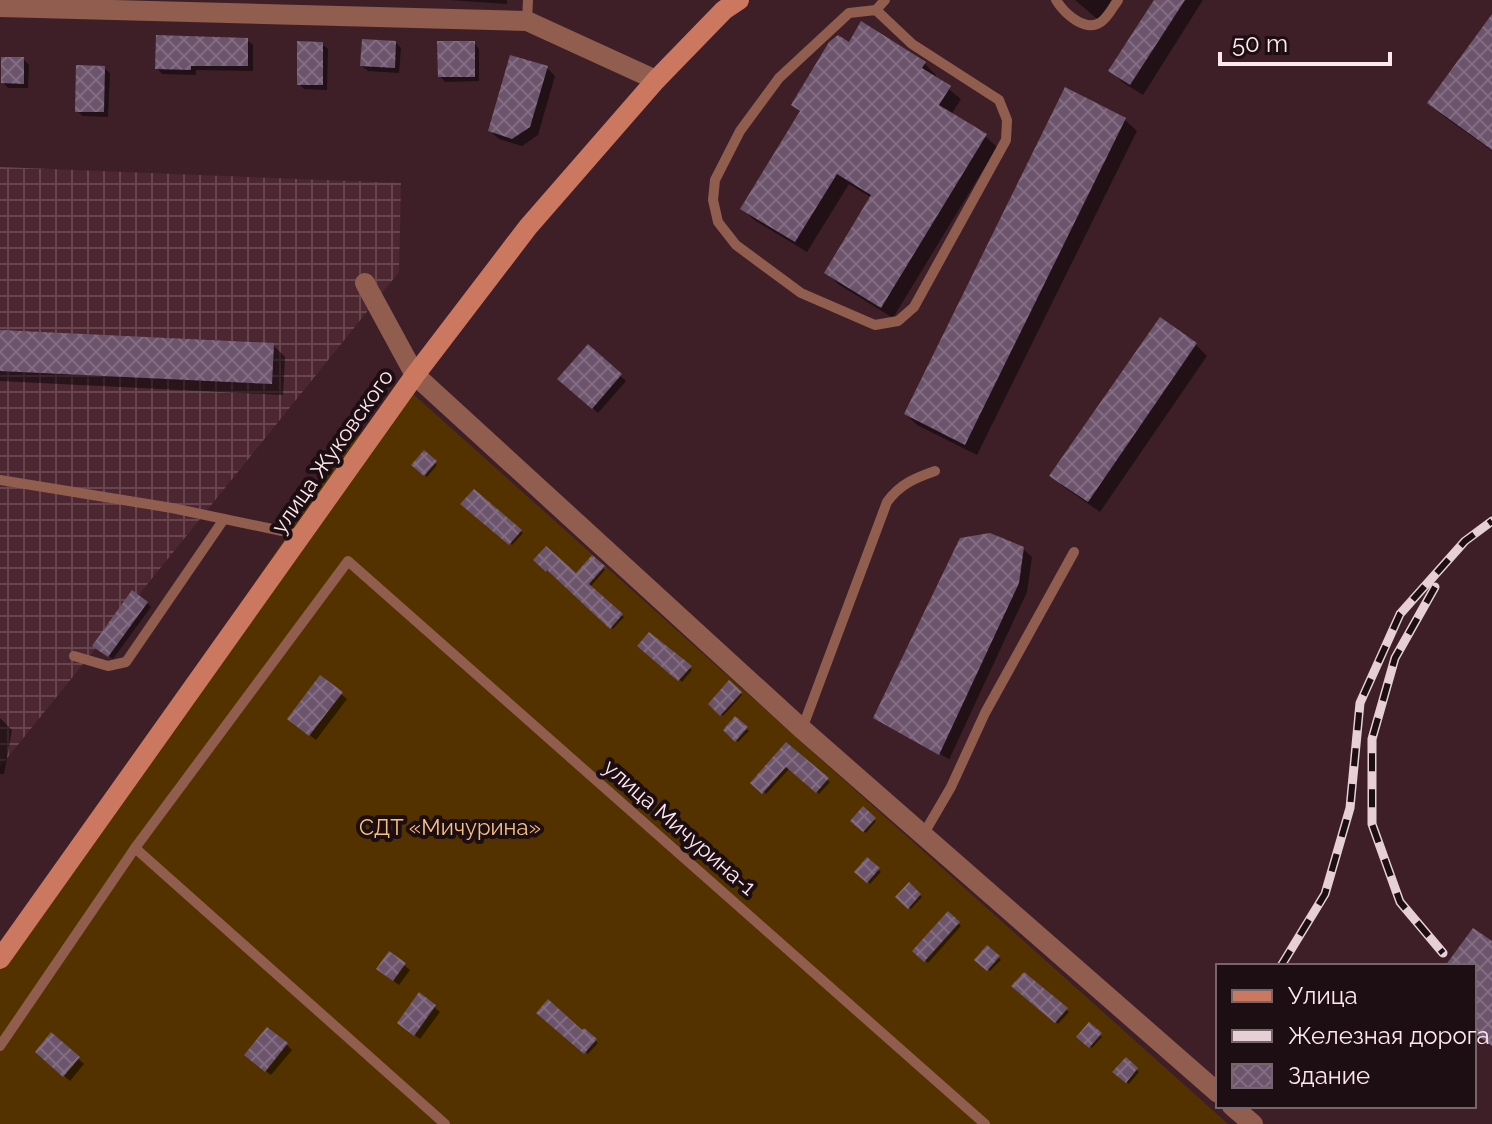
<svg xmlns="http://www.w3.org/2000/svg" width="1492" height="1124" font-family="Raleway,sans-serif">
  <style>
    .industrial { fill: url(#industrial-grid) }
    .garden { fill: #533200 }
    .shadow { fill: #0007 }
    .building { fill: url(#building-cross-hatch) }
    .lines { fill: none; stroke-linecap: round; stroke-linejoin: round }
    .lane { stroke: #915d4e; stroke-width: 10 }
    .street { stroke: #915d4e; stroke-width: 20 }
    .secondary { stroke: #cc7861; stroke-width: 20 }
    .rail-casing { stroke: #e7cfd6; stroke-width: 9 }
    .rail { stroke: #1c0e12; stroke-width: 6; stroke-dasharray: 18; stroke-linecap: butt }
    .labels { text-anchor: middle; stroke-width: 8; stroke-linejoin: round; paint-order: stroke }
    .street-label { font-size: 22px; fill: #fee8ee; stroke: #1c0e12 }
    .park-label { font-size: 22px; fill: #f9c17e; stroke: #1c0e12 }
  </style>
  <defs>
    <pattern id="industrial-grid" width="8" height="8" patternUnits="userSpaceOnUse" patternTransform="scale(2)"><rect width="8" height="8" fill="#4c2631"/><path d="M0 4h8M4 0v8" fill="none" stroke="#67464f"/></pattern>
    <pattern id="building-cross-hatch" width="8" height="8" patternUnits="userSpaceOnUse" patternTransform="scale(2)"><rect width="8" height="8" fill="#6d546d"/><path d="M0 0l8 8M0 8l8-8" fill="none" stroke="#836d82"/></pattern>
  </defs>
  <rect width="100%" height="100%" fill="#3e1f28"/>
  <path class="industrial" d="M0,167L401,183L399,272L0,767Z"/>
  <path class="garden" d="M412,393L1228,1124H0V956L351,442Z"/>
  <g class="shadow">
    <path d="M449,0H507V4Z"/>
    <path d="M1075,0H1121L1103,24Z"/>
    <path d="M1156,0H1203L1143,95L1122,82L1111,70Z"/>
    <path d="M1492,17V151L1442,115L1430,103Z"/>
    <path d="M247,40L253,45V71L196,70V75L162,74L157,68Z"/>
    <path d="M396,43L401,48L399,73L368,71L362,66Z"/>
    <path d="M474,43L479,49V81L445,82L440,76Z"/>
    <path d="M322,44L328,49L327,90L304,89L299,84Z"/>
    <path d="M850,44L925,64L936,75L935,78L961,99L951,115L985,136L997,147L893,318L838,284L826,272L872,198L849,184L807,252L754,220L742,208L801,113L793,105Z"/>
    <path d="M23,59L29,65L28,88H8L3,82Z"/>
    <path d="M104,68L110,73L108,117L83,116L77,111Z"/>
    <path d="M547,68L555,76L538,135L522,146L499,139L490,131Z"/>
    <path d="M1125,120L1137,131L977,455L917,425L906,414Z"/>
    <path d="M1160,320L1196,345L1207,356L1100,512L1064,487L1052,476Z"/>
    <path d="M0,332L273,345L285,357L283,395L0,381Z"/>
    <path d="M588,347L626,381L598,413L560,378Z"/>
    <path d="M424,453L437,465L427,477L413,464Z"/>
    <path d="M474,492L523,533L512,545L463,504Z"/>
    <path d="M1023,549L1032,557L1027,592L948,762L949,759L882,721V724L875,717Z"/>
    <path d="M593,558L605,570L590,587L624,617L613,629L550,570L549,572L536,560L577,575Z"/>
    <path d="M147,603L151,607L113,659L99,650Z"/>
    <path d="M650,634L692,670L682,682L639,646Z"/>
    <path d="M321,678L347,699L316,740L295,724Z"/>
    <path d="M730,683L742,695L723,716L710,704Z"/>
    <path d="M0,718L12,730L4,774H0Z"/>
    <path d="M736,719L749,731L738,742L725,730Z"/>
    <path d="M786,745L830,782L819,794L790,768L766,794L753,782Z"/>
    <path d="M863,809L876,821L866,833L853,821Z"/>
    <path d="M868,860L881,872L870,884L857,872Z"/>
    <path d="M909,885L922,897L911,909L898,897Z"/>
    <path d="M948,914L961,926L928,963L915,951Z"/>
    <path d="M987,947L1001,960L990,971L977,959Z"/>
    <path d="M390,954L410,970L399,985L384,974Z"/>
    <path d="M1024,975L1069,1012L1058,1024L1014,986Z"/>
    <path d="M420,995L440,1012L420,1039L405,1028Z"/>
    <path d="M538,1013L583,1033L584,1031L598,1043L588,1054Z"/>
    <path d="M1089,1024L1102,1037L1092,1048L1078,1036Z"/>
    <path d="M52,1035L84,1064L70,1081L43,1057Z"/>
    <path d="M286,1044L292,1050L271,1075L252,1061Z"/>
    <path d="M1126,1060L1139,1072L1129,1084L1115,1072Z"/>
  </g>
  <g class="building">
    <path d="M1154,0H1185L1130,85L1108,71Z"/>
    <path d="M1492,14V150L1427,103Z"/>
    <path d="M861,21L926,62L922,68L951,86L939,105L987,134L881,308L824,273L871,195L837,174L795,242L740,209L800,111L791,105L829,42L838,35L849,42Z"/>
    <path d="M156,35L248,38V66H191V70L155,69Z"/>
    <path d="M362,39L396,41L395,68L360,66Z"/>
    <path d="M297,41L323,42V85H297Z"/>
    <path d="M437,41H475V77H438Z"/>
    <path d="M510,55L548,66L530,127L512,139L488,131Z"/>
    <path d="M1,57H24V84L1,83Z"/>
    <path d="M76,65L105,66L104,112H75Z"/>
    <path d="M1065,87L1126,118L965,445L904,414Z"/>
    <path d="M1160,317L1197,343L1088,502L1049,476Z"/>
    <path d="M0,330L274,343L272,384L0,371Z"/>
    <path d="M588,344L622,374L592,409L557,379Z"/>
    <path d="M424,450L437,461L424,476L411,465Z"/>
    <path d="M474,489L522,530L509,545L460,504Z"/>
    <path d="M990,533L1024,547L1019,583L939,755L873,718L960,538Z"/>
    <path d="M546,546L576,573L592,555L605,566L589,584L623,614L610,629L547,570L546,572L533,560Z"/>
    <path d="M132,590L148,602L108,657L92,646Z"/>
    <path d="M649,632L692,666L678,681L637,646Z"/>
    <path d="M320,675L343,692L309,736L287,719Z"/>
    <path d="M729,680L742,692L720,716L708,704Z"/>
    <path d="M735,716L748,727L735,742L723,730Z"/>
    <path d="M786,742L829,778L816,793L786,767L762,794L750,783Z"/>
    <path d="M863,806L876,818L863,832L850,821Z"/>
    <path d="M867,857L880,868L867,883L854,872Z"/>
    <path d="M909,882L921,894L908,909L895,897Z"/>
    <path d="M948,911L960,922L924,962L912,951Z"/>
    <path d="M1473,928L1492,941V1046L1474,1033V966H1445Z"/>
    <path d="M987,945L1000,956L987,971L974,960Z"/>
    <path d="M389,951L406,963L393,981L376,969Z"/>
    <path d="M1024,972L1068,1008L1055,1023L1011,986Z"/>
    <path d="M419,992L436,1005L414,1036L397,1023Z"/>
    <path d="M548,999L582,1030L584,1028L597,1039L584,1054L536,1013Z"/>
    <path d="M1089,1022L1102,1033L1089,1048L1076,1037Z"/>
    <path d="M267,1027L288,1043L265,1072L244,1055Z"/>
    <path d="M51,1032L80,1057L63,1077L35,1052Z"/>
    <path d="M1126,1057L1138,1068L1126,1083L1112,1072Z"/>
  </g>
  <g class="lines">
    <g class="lane">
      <path d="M1056,0C1064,13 1085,33 1101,22C1108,17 1113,7 1118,0"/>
      <path d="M876,10L912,44L999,100L1007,120L1006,140L914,307L898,321L875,325L801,293L736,245L718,222L713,200L715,180L740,131L779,78L849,13L876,10L885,0"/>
      <path d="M527,21L528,0"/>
      <path d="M0,480L172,508L301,535"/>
      <path d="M74,656L108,666L126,662L224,519"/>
      <path d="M802,729L887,502C900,484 915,478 935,471"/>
      <path d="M923,835L951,787L985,713L1074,552"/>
      <path d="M135,848L445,1124"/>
      <path d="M0,1046L135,848L348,561L985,1124"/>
    </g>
    <g class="street">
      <path d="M0,7L527,21L656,80"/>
      <path d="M365,283L415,375L802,729L1218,1093"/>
      <path d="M1232,1106L1253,1124"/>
    </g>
    <path class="secondary" d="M0,959L415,375L528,227L656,80L724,10L739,0"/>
    <g class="rail-casing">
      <g id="rail">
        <path d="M1435,587L1395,658L1372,739V824L1400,902L1443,953"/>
        <path d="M1281,966L1325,894L1350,808L1360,703L1400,614L1465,541L1492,521"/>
      </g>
    </g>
    <use href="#rail" class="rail"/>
  </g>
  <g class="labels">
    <g class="street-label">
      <text transform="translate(332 451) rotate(-55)" y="8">улица Жуковского</text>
      <text transform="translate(680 827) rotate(41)" y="8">улица Мичурина-1</text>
    </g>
    <g class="park-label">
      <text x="450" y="835">СДТ «Мичурина»</text>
    </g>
  </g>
  <rect x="1216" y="964" width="260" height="144" fill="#1c0e12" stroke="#76656a" stroke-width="2"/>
  <rect x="1232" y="990" width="40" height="12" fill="#cc7861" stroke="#76656a" stroke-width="2"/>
  <text x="1288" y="1004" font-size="24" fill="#fee8ee">Улица</text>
  <rect x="1232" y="1030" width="40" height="12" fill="#e7cfd6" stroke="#76656a" stroke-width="2"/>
  <text x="1288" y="1044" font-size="24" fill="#fee8ee">Железная дорога</text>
  <rect x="1232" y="1064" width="40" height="24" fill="url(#building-cross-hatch)" stroke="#76656a" stroke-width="2"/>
  <text x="1288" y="1084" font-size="24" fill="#fee8ee">Здание</text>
  <path d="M1220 52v12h170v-12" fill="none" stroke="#fee8ee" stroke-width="4"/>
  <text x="1232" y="52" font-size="24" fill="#fee8ee" stroke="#1c0e12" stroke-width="6" paint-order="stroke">50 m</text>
</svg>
